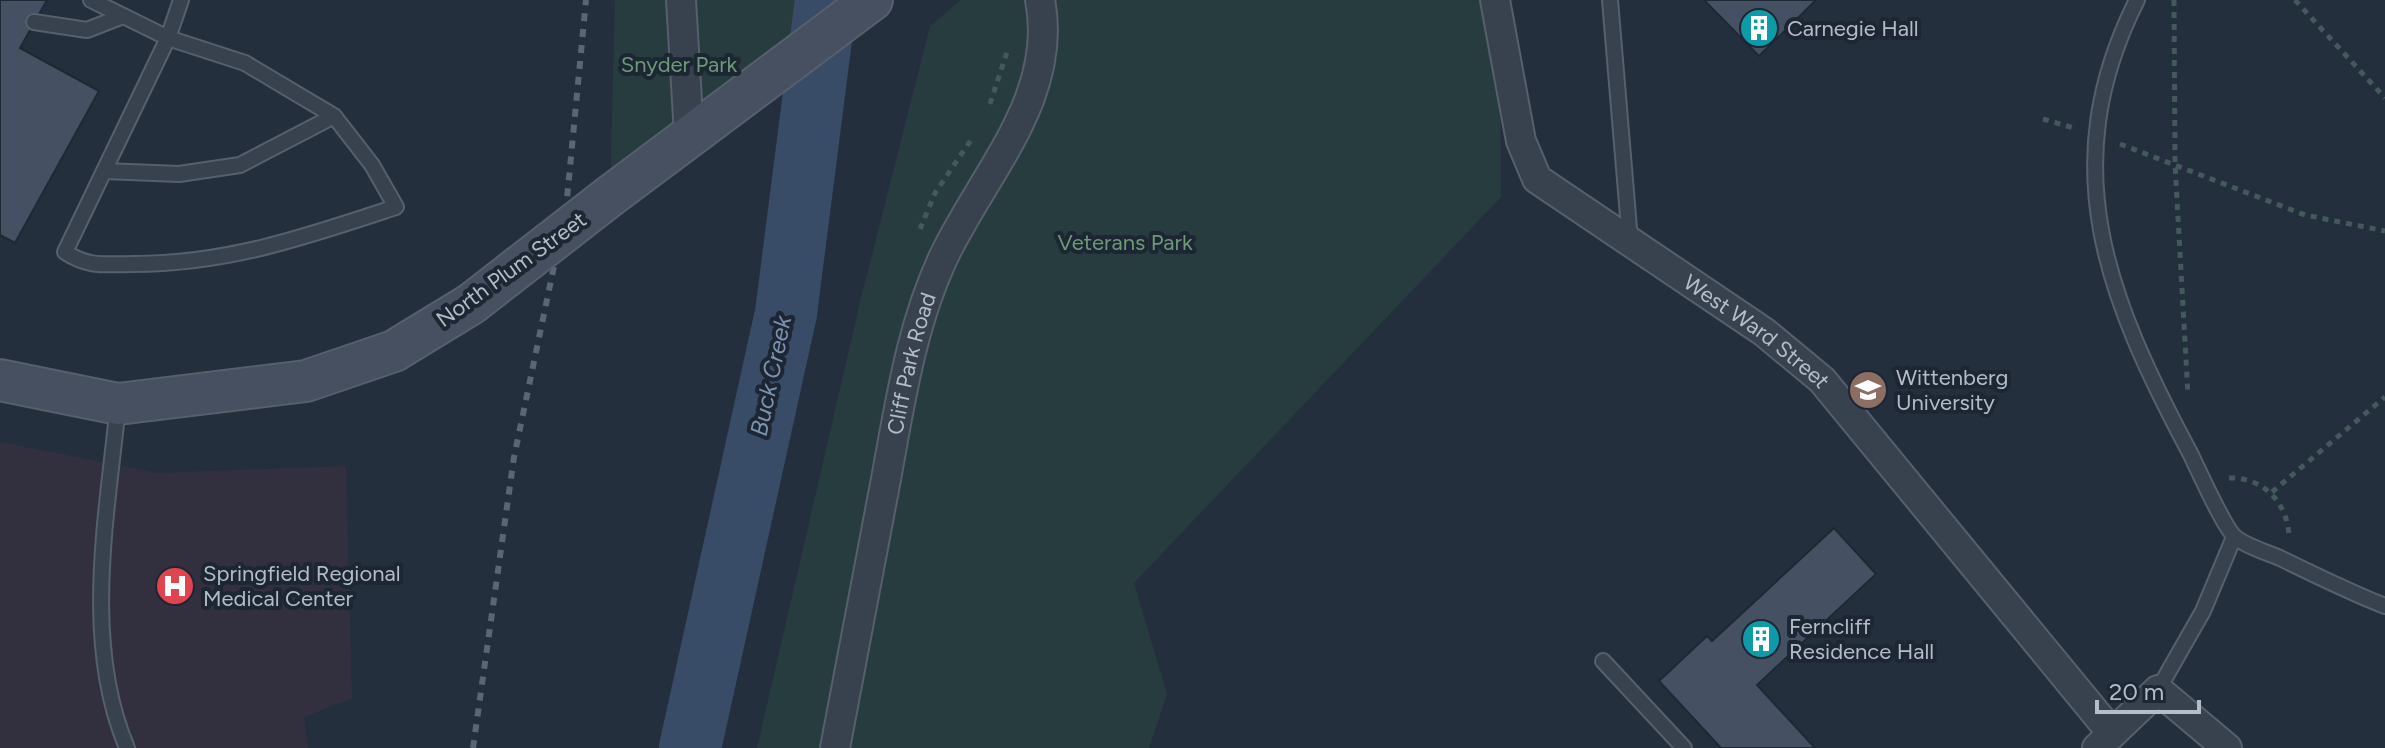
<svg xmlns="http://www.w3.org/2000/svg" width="2385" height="748" font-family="Figtree,sans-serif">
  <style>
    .medical { fill: #32303f }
    .green { fill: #263c3f }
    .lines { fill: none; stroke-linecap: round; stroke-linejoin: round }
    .river { stroke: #394c67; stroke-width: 62 }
    .building { fill: #455162; stroke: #1f2835; stroke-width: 2 }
    .lane-casing { stroke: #565f6c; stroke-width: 18 }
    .street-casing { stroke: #565f6c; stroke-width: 32 }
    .secondary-casing { stroke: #565f6c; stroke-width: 44 }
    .path { stroke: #44595c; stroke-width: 5; stroke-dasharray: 6 6; stroke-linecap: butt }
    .lane { stroke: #38414e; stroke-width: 14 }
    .street { stroke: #38414e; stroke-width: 28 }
    .secondary { stroke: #465061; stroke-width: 40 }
    .rail { stroke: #5a6575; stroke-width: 6; stroke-dasharray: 8 8; stroke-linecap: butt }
    .secondary-bridge-casing { stroke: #565f6c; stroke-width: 44; stroke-linecap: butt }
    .secondary-bridge { stroke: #465061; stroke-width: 40 }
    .labels { text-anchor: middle; stroke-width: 8; stroke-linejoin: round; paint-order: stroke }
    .poi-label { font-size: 22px; fill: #b4bcc9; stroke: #1d2633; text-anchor: start }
    .park-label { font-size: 22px; fill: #6b9a76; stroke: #1d2633 }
    .street-label { font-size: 22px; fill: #b4bcc9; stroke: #1d2633 }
    .water-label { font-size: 24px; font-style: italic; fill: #7c92b1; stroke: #1d2633 }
  </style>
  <rect width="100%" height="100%" fill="#242f3e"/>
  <path class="medical" d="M0,442L157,473L346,466L352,698L304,717L308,748H0Z"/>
  <g class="green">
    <path d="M615,0H873L610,196Z"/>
    <path d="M961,0H1500L1501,197L1134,583L1167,694L1149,748H757L860,302L930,26Z"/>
  </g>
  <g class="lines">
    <path class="river" d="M690,748L786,313L826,0"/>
  </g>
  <g class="building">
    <path d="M0,0H47L20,48L99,91L15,243L0,235Z"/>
    <path d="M1704,0H1816L1759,56Z"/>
    <path d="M1834,528L1876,574L1757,685L1815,748H1721L1659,681L1707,636L1712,641Z"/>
  </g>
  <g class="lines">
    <g class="lane-casing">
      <g id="lane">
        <path d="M91,0L168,38L245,63L334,116L372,165L396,207C308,236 228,264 134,264C106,264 89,268 65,252L168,38L181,0"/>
        <path d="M1610,0L1630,240"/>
        <path d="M2137,0C2053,167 2108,299 2190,453C2198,469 2225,530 2236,538C2248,547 2266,552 2280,558C2315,575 2349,592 2385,606"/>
        <path d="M34,22L87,30L123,16"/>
        <path d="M104,171L179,174L240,165L334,116"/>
        <path d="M118,405C107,516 82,642 127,748"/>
        <path d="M1603,661L1684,748"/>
        <path d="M2158,690L2203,611L2234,537"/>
      </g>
    </g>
    <g class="street-casing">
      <g id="street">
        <path d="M681,0L689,135"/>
        <path id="s1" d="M1495,0L1521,141L1537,179L1764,332L1822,380L2112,733"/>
        <path id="s2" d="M835,748C852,658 869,568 886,479C900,403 911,326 944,256C983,174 1059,97 1040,0"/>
        <path d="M2097,748L2158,690L2227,748"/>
      </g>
    </g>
    <g class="secondary-casing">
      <g id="secondary">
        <path d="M610,196L872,0"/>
        <path d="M0,380L118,404L306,381L394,351L471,304"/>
      </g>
    </g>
    <g class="path">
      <path d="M2174,0L2175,164L2188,395"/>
      <path d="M2295,0L2385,98"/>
      <path d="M990,104L1007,52"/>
      <path d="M2043,119L2077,129"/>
      <path d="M2120,144L2305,215L2385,231"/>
      <path d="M920,229L935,193L973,137"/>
      <path d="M2229,478C2264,477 2289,504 2289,539"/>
      <path d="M2272,492L2385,397"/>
    </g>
    <use href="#lane" class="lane"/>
    <use href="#street" class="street"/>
    <use href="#secondary" class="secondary"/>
    <path class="rail" d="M473,748L514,457L566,209L586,0"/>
    <g class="secondary-bridge-casing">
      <path id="secondary-bridge" d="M471,304L610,196"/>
    </g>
    <use href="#secondary-bridge" class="secondary-bridge"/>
  </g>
  <defs>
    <g id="building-disc" transform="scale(2)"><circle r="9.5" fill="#0f9aa8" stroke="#1d2633"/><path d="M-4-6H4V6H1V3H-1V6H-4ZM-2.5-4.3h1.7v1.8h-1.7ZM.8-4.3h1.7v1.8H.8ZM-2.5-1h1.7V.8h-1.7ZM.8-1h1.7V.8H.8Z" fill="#fff"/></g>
    <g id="university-disc" transform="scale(2)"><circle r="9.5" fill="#8d6e63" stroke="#1d2633"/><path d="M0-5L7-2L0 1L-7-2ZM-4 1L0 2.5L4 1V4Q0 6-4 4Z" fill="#fff"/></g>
    <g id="hospital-disc" transform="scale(2)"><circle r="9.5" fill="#e0444e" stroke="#1d2633"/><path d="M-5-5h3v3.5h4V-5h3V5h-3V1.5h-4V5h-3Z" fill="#fff"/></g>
  </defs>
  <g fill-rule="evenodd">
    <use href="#building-disc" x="1759" y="28"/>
    <use href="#university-disc" x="1868" y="390"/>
    <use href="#hospital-disc" x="175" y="586"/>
    <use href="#building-disc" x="1761" y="639"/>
  </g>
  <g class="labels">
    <g class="poi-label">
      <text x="1787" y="36">Carnegie Hall</text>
      <text x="1896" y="385">Wittenberg<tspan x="1896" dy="25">University</tspan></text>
      <text x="203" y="581">Springfield Regional<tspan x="203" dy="25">Medical Center</tspan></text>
      <text x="1789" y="634">Ferncliff<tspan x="1789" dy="25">Residence Hall</tspan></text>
    </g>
    <g class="park-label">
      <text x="679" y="72">Snyder Park</text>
      <text x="1125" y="250">Veterans Park</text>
    </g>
    <g class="street-label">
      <text transform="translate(511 269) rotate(-36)" y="8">North Plum Street</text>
      <text dy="8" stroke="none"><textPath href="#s1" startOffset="452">West Ward Street</textPath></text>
      <text dy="8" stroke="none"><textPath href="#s2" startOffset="392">Cliff Park Road</textPath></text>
    </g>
    <g class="water-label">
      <text transform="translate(771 376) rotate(-78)" y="8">Buck Creek</text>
    </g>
  </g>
  <path d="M2097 700v12h102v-12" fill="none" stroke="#b4bcc9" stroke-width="4"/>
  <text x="2109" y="700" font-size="24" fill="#b4bcc9" stroke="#1d2633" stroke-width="6" paint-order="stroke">20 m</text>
</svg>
